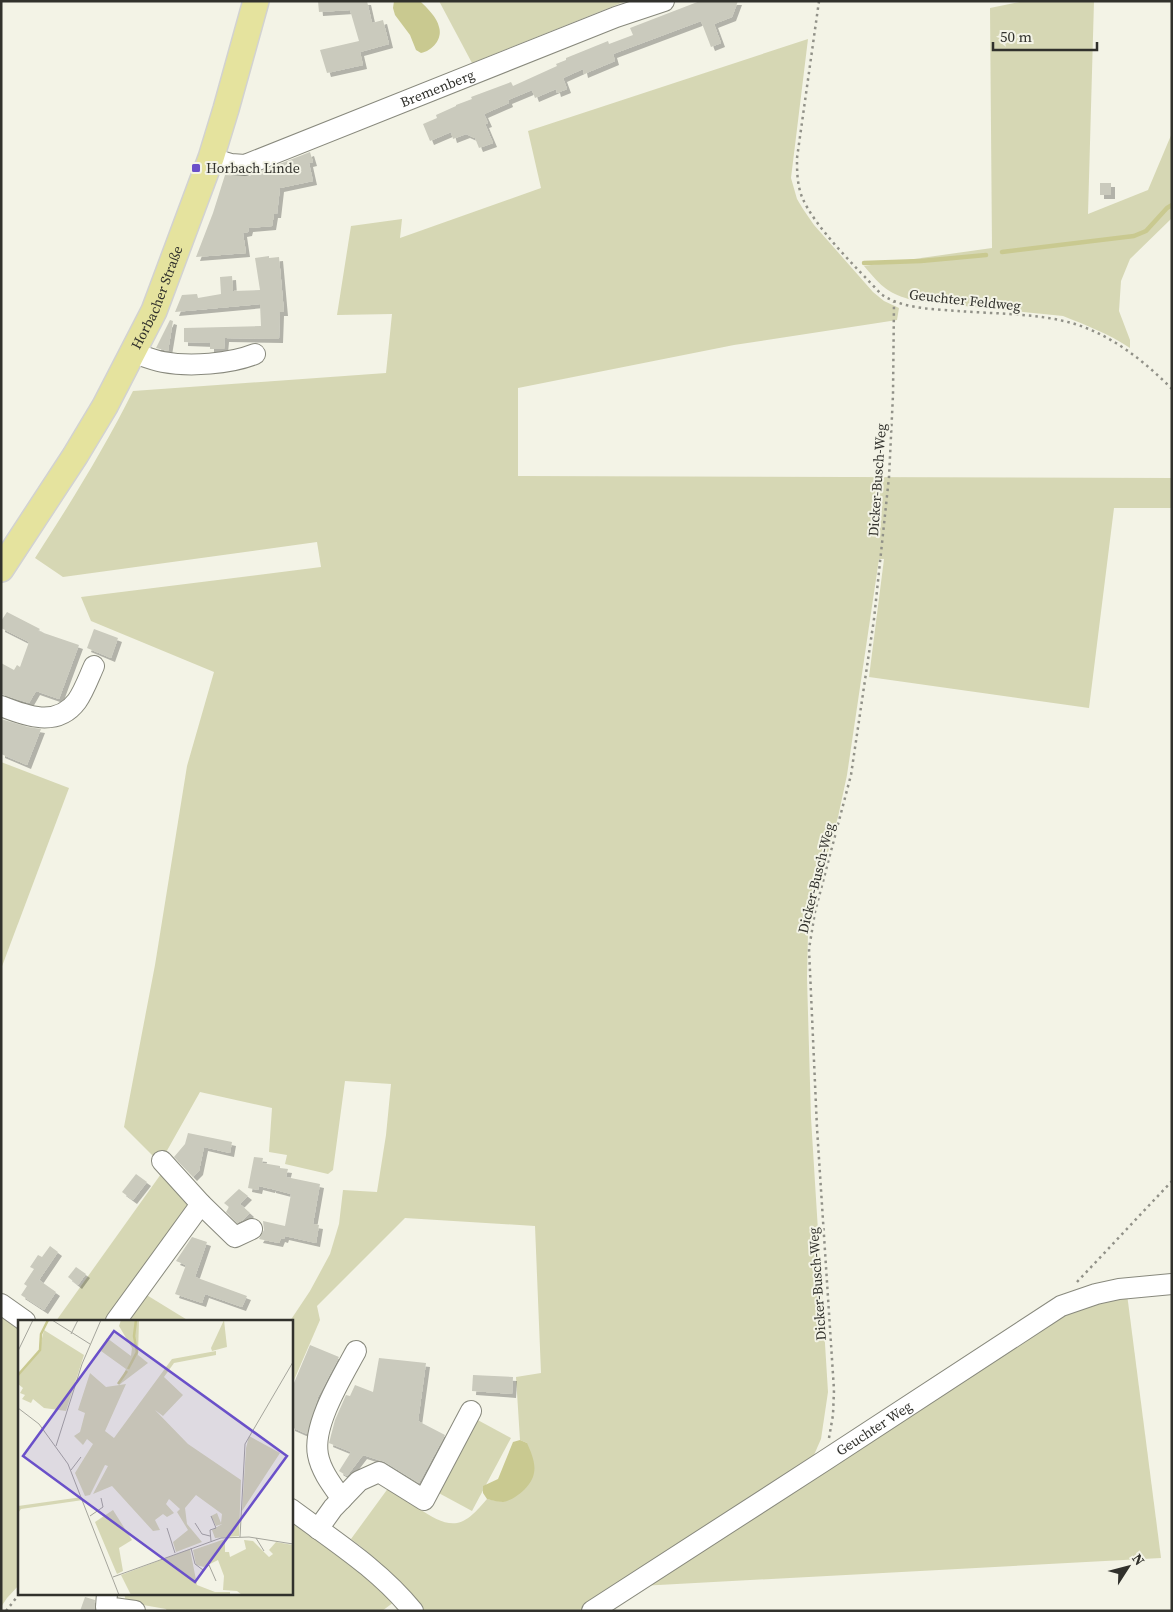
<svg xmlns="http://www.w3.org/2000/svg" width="1173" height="1612" font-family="'Source Serif 4',serif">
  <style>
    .green { fill: #d6d7b4 }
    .water { fill: #c9c990 }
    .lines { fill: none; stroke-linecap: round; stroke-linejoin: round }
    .stream { stroke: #c9c990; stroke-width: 4.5 }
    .building { fill: #cacabd; filter: url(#shadow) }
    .minor-casing { stroke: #88897d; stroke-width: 22 }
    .major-casing { stroke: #d2d2d1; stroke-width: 28 }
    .path { stroke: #919188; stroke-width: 2.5; stroke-dasharray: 2.5 4; stroke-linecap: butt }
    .minor { stroke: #fff; stroke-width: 20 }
    .major { stroke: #e5e39e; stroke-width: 25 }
    .poi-dot { fill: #6a50c9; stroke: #f3f3e6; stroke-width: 2 }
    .labels { text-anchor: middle; stroke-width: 4; stroke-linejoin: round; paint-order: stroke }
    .street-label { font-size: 14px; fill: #31312c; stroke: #f3f3e6 }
    .poi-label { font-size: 14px; fill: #31312c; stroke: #f3f3e6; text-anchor: start }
    .inset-river { fill: none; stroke: #c9c990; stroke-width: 2.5 }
    .inset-road { fill: none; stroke: #a5a59c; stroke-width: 1 }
    .view { fill: #6a50c9; fill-opacity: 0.15; stroke: #6a50c9; stroke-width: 2.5 }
    .inset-edge { fill: none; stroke: #31312c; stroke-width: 2.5 }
  </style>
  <defs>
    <filter id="shadow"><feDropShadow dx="4" dy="4" stdDeviation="0" flood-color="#0004"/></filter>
  </defs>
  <rect width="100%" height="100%" fill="#f3f3e6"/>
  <g class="green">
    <path d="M439,1H626L472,63Z"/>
    <path d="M1024,1H1094L1088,214L1148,190L1172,133V218L1130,259L1121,281L1119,311L1130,340V348C1109,334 1086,325 1063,316L915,301C887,293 883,288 864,266L992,248L990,8Z"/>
    <path d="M808,39L791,178L797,199L803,209L814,225L873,292L884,301L899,308L897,320L734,345L518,388V476L1172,478V508H1114L1089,708L869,677L884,559H879L847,775L838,817L812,908L808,932L807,978L811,1118L828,1392L821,1439L810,1464L583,1611H423C400,1585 379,1559 351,1539L389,1487C406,1497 436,1527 457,1523C469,1521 480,1507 487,1499L502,1502L527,1443L520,1440L516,1377L541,1373L535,1226L405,1218L317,1306L320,1320L291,1387L290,1321L310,1291L330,1254L339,1224L343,1190L377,1192L386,1135L391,1084L345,1081L333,1170L328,1174L285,1164L287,1155L269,1152L272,1108L200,1092L160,1163L124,1127L155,965L187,766L214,672L91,621L81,597L321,567L317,542L63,577L35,558C70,504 104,449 133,391L386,373L392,314L337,315L351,226L402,219L400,238L541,188L528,131Z"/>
    <path d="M1,762L69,788L1,969Z"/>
    <path d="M161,1174L190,1201L105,1321H56Z"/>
    <path d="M145,1294L189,1321H126Z"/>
    <path d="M1127,1294L1161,1558L640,1586L1067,1310Z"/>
    <path d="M1,1313L19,1325V1585L7,1598L1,1607Z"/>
    <path d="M474,1418L511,1438L472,1511L435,1491Z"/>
    <path d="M291,1514L394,1602L382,1611H167L166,1609L126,1602L124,1593H291Z"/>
  </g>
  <g class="water">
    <path d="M394,1H420C427,8 437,17 439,27C443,39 432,51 421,53L416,50L410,35L395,15L393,8Z"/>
    <path d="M520,1440L527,1443C531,1452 536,1463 534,1473C532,1486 515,1500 503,1502C498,1502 492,1500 487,1499L483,1493V1486L498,1479L513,1442Z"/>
  </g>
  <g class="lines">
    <g class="stream">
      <path d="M1002,252L1134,236L1146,231L1167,208L1172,205"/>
      <path d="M864,263L921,261L986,255"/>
    </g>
  </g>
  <g class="building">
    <path d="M318,1H367L372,23L383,20L389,44L360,52L363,65L327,73L320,50L359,41L350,10L319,12Z"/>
    <path d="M700,1H738L732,17L714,24L721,43L711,47L701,21L613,54L615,61L584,74L583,69L563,78L567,89L557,93L556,89L535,98L532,90L508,100L509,103L484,114L488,123L485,124L493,143L479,148L475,138L466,134L453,139L451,132L430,141L423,124L437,118L436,115L456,106V105L472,99L471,97L511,82L513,86L557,66L556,64L566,60V58L608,41L609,44L633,35L630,28Z"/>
    <path d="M310,152L313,162L309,163L313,181L280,188L277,214H274L272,226L249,228L248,232L243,233L246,253L196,257L213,213L225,175L249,176Z"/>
    <rect x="1100" y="183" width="11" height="12"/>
    <path d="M269,256V258L279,257L284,312H280L279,339L225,338L224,349H210V343L184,342V328L261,326L260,304L175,312L182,295L197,294L198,298L221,294L220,277L232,276L233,291L260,290L255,258Z"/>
    <path d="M170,320L173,321L168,351L156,348Z"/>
    <path d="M7,612L40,629L38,631L79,645L59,699L36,691L29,703L1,694V663L14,670L17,665L20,667L29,642L1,628V621Z"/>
    <path d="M94,629L118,638L111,658L87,648Z"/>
    <path d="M1,719L28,727L41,729L27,765L1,754Z"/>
    <path d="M188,1133L232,1142L230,1153L204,1147L199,1171L193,1177L174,1157L185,1144Z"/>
    <path d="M254,1157L263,1158L262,1163L280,1166V1168L288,1169L286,1177L320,1184L313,1224L319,1225L316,1243L285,1236L284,1239L281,1238L279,1243L259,1239L264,1230L263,1221L285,1226L291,1194L272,1189V1187L271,1189L259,1186L258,1190L248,1188Z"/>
    <path d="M136,1174L147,1182L133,1200L122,1192Z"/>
    <path d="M239,1189L248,1196L240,1204L250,1213L243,1220L237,1223L226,1212L229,1207L224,1203Z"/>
    <path d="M192,1237L207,1242L195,1277L247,1296L242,1307L205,1294L202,1303L175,1294L186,1265L176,1261Z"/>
    <path d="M50,1246L58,1252L39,1280L56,1292L44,1310L21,1295L27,1286L24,1284L34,1269L30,1267L38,1255L42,1257Z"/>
    <path d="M76,1267L86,1274L78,1285L68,1277Z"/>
    <path d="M310,1345L339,1357L318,1397L307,1434L291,1427V1390Z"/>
    <path d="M379,1358L426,1363L418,1421L445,1435L419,1483L385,1462L363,1455L347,1476L339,1471L351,1452L329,1443L335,1420L346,1395L350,1396L355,1385L373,1392Z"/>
    <path d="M473,1375L513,1377L512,1394L472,1391Z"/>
    <path d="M85,1597L95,1600L94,1611H80Z"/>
  </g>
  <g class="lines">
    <g class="minor-casing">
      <g id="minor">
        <path id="s1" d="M211,158L231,164L245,165L616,17L664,1"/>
        <path d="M134,353C143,356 153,360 163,362C190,367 230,364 255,354"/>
        <path d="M1,706C26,716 57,728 77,701C84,691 89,677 94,666"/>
        <path d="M162,1161L201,1204L235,1237L252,1229"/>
        <path d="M1,1304L25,1321"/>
        <path d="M116,1321L201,1204"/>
        <path d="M342,1499C332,1485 321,1471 318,1455C312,1425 342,1377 356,1351"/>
        <path d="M291,1509C334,1541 379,1569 413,1611"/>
        <path d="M318,1529L333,1508L359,1481L379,1472L424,1500L471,1411"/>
        <path d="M107,1593L106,1607L135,1611"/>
        <path id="s2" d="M592,1611L824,1461L1061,1306L1096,1294L1119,1289L1172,1284"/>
      </g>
    </g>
    <g class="major-casing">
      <g id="major">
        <path id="s3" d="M1,569L75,456L105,406L154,311L211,158L226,109L256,1"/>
      </g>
    </g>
    <g class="path">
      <path d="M819,1L797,158C797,171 797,184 802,197C815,228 857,268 881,294C902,309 933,309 958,311C995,314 1039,313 1075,324C1113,336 1144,361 1172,389"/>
      <path d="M1077,1282L1172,1181"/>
      <path d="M829,1438L833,1415L834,1390L817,1128L809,949L815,912L851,775L874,619L889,477L893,395L894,302"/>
      <path d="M6,1611L20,1593"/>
    </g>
    <use href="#minor" class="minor"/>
    <use href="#major" class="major"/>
  </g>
  <rect class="poi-dot" x="191" y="163" width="10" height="10" rx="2.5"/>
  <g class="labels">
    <g class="street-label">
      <text dy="5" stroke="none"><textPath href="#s1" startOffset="242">Bremenberg</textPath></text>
      <text dy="5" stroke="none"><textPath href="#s3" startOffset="314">Horbacher Straße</textPath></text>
      <text transform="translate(965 300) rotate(6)" y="5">Geuchter Feldweg</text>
      <text transform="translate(877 480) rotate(-86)" y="5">Dicker-Busch-Weg</text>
      <text transform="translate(816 878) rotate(-76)" y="5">Dicker-Busch-Weg</text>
      <text transform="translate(817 1284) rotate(-94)" y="5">Dicker-Busch-Weg</text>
      <text dy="5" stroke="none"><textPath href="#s2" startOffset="336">Geuchter Weg</textPath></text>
    </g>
    <g class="poi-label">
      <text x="206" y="173">Horbach Linde</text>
    </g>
  </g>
  <g transform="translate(18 1320)">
    <rect width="275" height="275" fill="#f3f3e6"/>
    <path d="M103,0H121L120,35L130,43L101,65L108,49L83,31L89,18L113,36L114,28L101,6ZM206,0L209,27L194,31L193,28ZM26,10L66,35L48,91L26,88L15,79L13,83L4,79L7,75L2,73L5,68L0,64V56L21,31ZM198,31V35L156,43L146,57L165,75L145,96L137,90L170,124L223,160L221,216L197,218L194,210L204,204L198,206L193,196L199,193L203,203L204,194L178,175L167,188L169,204L184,222L158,232L155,222L170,210L159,192L162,189L151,179L148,184L156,193L149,197L145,194L137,200L142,210L135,211L94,166L75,174L90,146L87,145L72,175L67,176L57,153L75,124L69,119L65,125L56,116L62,112L67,93L60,90L72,53L88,67L108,64L87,111L96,118L154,39ZM231,116L262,133L224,191L228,128ZM64,177L65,180L3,189L0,193V186ZM95,190L114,220L101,228L105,251L99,254L77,202ZM207,219V232H211L212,237L228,229L226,220L235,221L251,237L255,234L251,230L258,222L275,225V275H224L219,271L205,270L206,256L200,240L186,247L178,245L175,230ZM172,229L179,265L197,272H212V275H113L103,255Z" fill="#d6d7b4"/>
    <path class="inset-river" d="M110,49L119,32L116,16L118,0M0,55L22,30L23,14L30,0M100,64L109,51"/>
    <path class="inset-road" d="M34,0L72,24M53,14L60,0M0,31L15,0M0,88L21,104L50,144L101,275M38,126L64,44L83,0M53,150L63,137M72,196L85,187L83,178M193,196L198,208L192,210L193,221M177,203L184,214L192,216M149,208L157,233M222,217L227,124L275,42M238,218L246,231M173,228L177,244L185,250L191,245L198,261M95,257L203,218L231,217L275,224"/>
    <path class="view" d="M96,11L269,136L177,262L5,136Z"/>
    <rect width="275" height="275" class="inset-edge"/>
  </g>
  <rect width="1173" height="1612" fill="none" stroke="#31312c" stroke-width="5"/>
  <g transform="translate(1128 1567) rotate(54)" stroke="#f3f3e6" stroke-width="4" paint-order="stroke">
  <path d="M0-4L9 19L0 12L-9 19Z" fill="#31312c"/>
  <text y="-8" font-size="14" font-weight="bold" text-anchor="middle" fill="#31312c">N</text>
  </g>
  <path d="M993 42v8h104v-8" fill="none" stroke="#31312c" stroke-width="2.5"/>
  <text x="1000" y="42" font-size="15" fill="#31312c" stroke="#f3f3e6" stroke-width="4" paint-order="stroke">50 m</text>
</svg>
